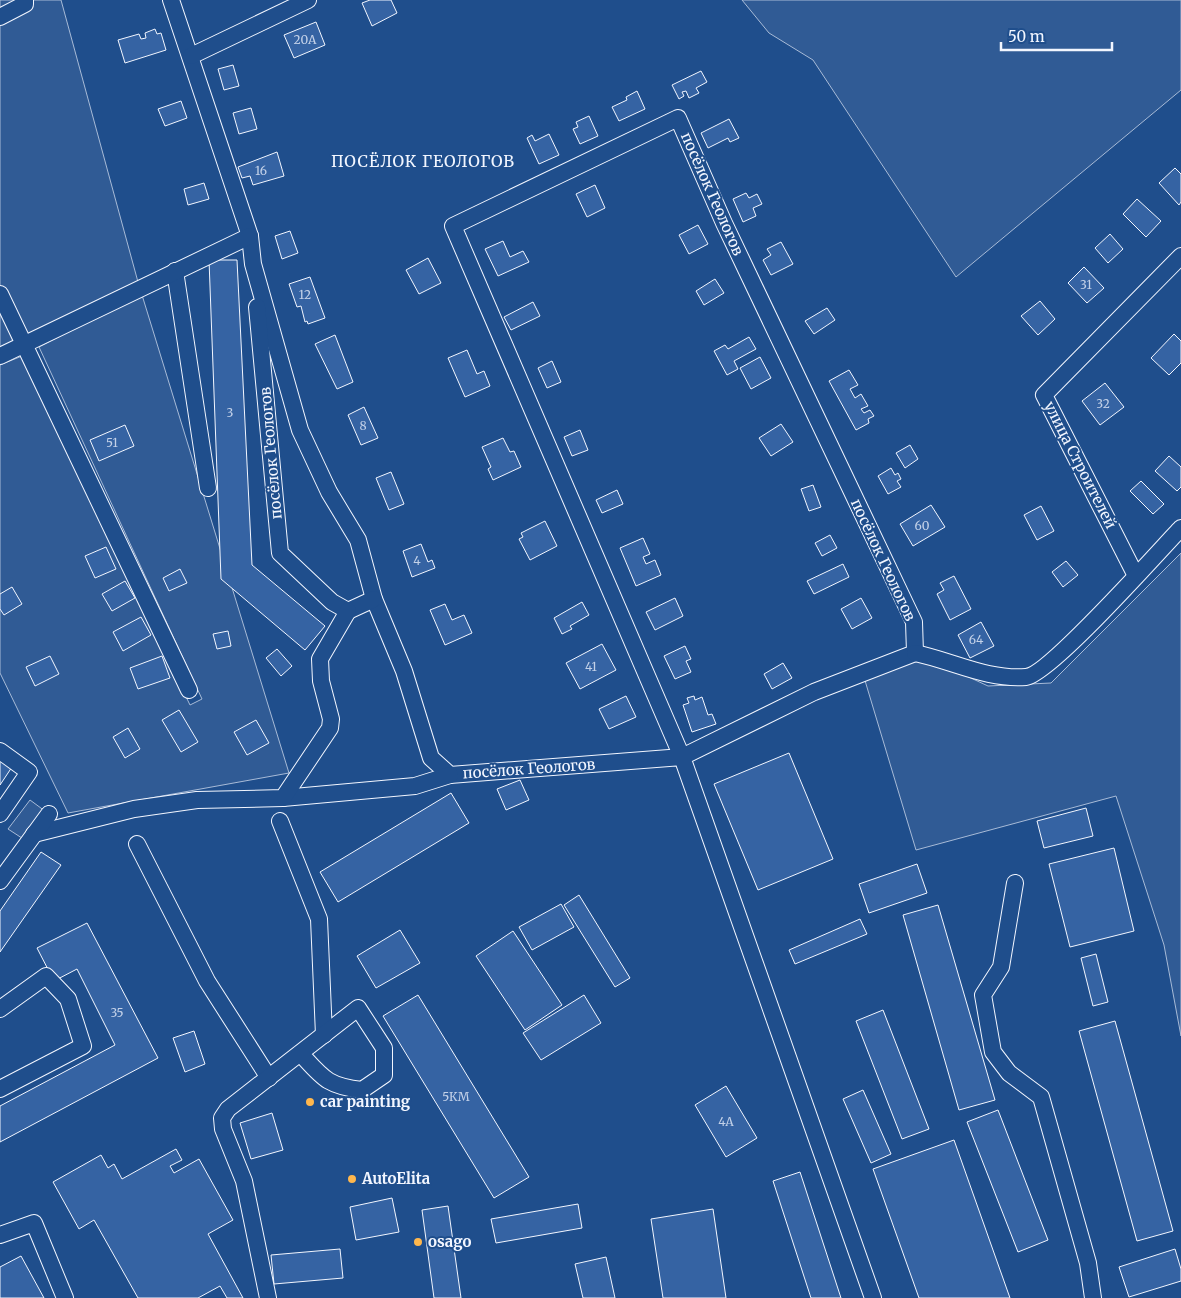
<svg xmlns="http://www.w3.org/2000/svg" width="1181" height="1298" font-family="Merriweather,serif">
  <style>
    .built { fill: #305b95; stroke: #a8bbd7 }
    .building { fill: #3563a3; stroke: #f2f6ff }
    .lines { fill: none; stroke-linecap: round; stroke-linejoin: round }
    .minor-casing { stroke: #f2f6ff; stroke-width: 18 }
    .minor { stroke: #1f4e8c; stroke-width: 16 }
    .poi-dot { fill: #ffb74d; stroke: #1f4e8c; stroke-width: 2 }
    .labels { text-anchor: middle; stroke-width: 4; stroke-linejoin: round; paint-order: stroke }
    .number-label { font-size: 12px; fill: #c3d1e8 }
    .street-label { font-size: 15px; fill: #f2f6ff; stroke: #1f4e8c }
    .poi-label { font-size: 15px; font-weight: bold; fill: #f2f6ff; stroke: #1f4e8c; text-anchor: start }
    .neighbourhood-label { font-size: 16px; letter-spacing: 1px; fill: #f2f6ff; stroke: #1f4e8c }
  </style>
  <rect width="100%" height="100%" fill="#1f4e8c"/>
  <g class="built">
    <path d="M0,0H61L138,282L0,347Z"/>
    <path d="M742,0H1181V90L956,277L813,60L769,33Z"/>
    <path d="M142,295L289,773L68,813L0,673V365L22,356L190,705L202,699L39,347Z"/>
    <path d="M1181,553V1036L1164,945L1116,796L916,850L863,674L928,658L988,686L1051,683Z"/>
    <path d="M30,800L49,814L28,842L8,829Z"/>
  </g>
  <g class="building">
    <path d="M370,0H391L397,13L372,26L362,3Z"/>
    <path d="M316,22L325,45L294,58L284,35Z"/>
    <path d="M155,29L157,34L161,33L166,50L125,63L118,40L139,34L141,39L146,38L145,33Z"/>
    <path d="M233,65L239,86L224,90L218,69Z"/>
    <path d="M701,71L707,82L696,88L699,93L689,98L686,91L682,92L684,96L679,99L672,85Z"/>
    <path d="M637,91L645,109L619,121L612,107L627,100L626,97Z"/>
    <path d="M181,101L187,118L165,126L158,109Z"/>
    <path d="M251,108L257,129L239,134L233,113Z"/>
    <path d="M589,116L598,136L580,144L573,129L578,127L576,122Z"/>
    <path d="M729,119L739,138L730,142L728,138L708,148L701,133Z"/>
    <path d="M549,134L559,155L539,164L527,138L532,135L535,141Z"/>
    <path d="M277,152L284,176L253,185L250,176L242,178L238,167Z"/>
    <path d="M1175,168L1181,174V202L1179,205L1159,183Z"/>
    <path d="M204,183L209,199L188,205L184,189Z"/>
    <path d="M595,185L605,208L587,217L576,194Z"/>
    <path d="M746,193L749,198L757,194L762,204L753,208L756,216L743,222L733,199Z"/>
    <path d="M1137,199L1161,221L1146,237L1123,214Z"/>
    <path d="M698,225L708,244L689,254L679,235Z"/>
    <path d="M290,231L298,253L282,259L275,236Z"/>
    <path d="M1110,234L1123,249L1108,263L1095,248Z"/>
    <path d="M503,241L510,257L523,251L529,262L498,276L485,249Z"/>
    <path d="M781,242L793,264L771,275L763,260L771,255L767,249Z"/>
    <path d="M428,258L441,283L419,294L406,270Z"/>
    <path d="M209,260H237L252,565L325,626L305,650L221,579Z"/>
    <path d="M1084,267L1104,288L1087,303L1068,283Z"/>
    <path d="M310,277L325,318L308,324L307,321L305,322L301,306L297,307L289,284Z"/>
    <path d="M715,279L724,293L704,305L696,291Z"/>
    <path d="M1040,301L1055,319L1038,335L1021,316Z"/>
    <path d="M533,302L540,316L511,330L504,317Z"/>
    <path d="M827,308L835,320L814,334L805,321Z"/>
    <path d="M1174,334L1181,341V363L1169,375L1151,358Z"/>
    <path d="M335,335L353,382L337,389L315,344Z"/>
    <path d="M749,337L756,349L734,361L738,369L727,375L714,351L725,345L728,349Z"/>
    <path d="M467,350L477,374L484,371L490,386L465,397L448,358Z"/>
    <path d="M760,357L771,378L751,389L740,368Z"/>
    <path d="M552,361L561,382L547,388L538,368Z"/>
    <path d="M849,370L858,385L850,389L855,398L861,394L868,406L861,409L864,413L870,410L874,416L868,419L869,423L856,430L829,381Z"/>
    <path d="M1105,383L1124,407L1100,425L1082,401Z"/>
    <path d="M364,407L378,438L361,445L348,415Z"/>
    <path d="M781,424L793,442L771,456L759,438Z"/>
    <path d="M125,425L134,446L99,461L90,440Z"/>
    <path d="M580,430L588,450L572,456L564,437Z"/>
    <path d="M503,438L510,452L514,451L521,467L493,480L488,469L491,467L482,447Z"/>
    <path d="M910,445L918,459L905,468L896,453Z"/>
    <path d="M1169,456L1181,467V487L1177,491L1155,471Z"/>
    <path d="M891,468L895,475L898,473L901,479L897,481L901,487L888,494L878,476Z"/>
    <path d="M391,472L404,504L389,510L376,478Z"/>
    <path d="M1141,481L1164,504L1153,514L1130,491Z"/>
    <path d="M813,485L821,507L809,511L801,489Z"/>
    <path d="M617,490L623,504L602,513L596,500Z"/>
    <path d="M931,505L945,527L913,546L900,524Z"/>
    <path d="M1041,506L1054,531L1037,540L1024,515Z"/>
    <path d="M545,521L557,546L530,560L519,539L523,537L521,533Z"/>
    <path d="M830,535L837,548L822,556L815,543Z"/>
    <path d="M643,538L650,554L643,557L646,564L655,560L661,575L636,586L620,548Z"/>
    <path d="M421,544L428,562L432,560L435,568L412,577L403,551Z"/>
    <path d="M106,547L116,569L95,578L85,556Z"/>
    <path d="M1066,561L1078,575L1063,587L1052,572Z"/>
    <path d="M843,564L849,577L814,594L807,581Z"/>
    <path d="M180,569L187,583L169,591L163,578Z"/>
    <path d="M954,576L971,609L950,620L937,594L944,590L940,583Z"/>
    <path d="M125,581L135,598L112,611L102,594Z"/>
    <path d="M12,587L22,604L4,615L0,609V594Z"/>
    <path d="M675,598L683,616L655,630L646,612Z"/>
    <path d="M861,598L872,618L852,629L841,609Z"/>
    <path d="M582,602L589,615L570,626L572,629L562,634L554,618Z"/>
    <path d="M445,604L452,620L464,615L472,633L445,645L430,610Z"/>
    <path d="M141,617L151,635L123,651L113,632Z"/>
    <path d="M981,622L994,646L970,658L958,635Z"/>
    <path d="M228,631L231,646L217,649L213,634Z"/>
    <path d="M602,644L616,670L580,689L566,663Z"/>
    <path d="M685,646L691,659L686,661L691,672L675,679L664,656Z"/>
    <path d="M277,649L292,666L281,676L266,658Z"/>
    <path d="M50,656L59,674L35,686L26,667Z"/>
    <path d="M162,656L170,678L138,689L130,668Z"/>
    <path d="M783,663L792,678L772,689L764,674Z"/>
    <path d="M626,696L636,717L609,729L599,709Z"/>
    <path d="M694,696L695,700L702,697L708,715L712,714L716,724L692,732L683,705L689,703L687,698Z"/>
    <path d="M179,710L198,742L181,752L162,720Z"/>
    <path d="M256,720L269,743L247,755L234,732Z"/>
    <path d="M128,728L140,749L125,758L113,737Z"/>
    <path d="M789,753L833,859L758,890L714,784Z"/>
    <path d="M0,759L12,767L0,785Z"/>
    <path d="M520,780L529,800L506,810L497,789Z"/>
    <path d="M451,793L469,823L338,902L320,872Z"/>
    <path d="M1086,808L1093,836L1044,848L1037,821Z"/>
    <path d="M1114,848L1134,931L1070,947L1049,864Z"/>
    <path d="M41,852L61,865L0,952V911Z"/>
    <path d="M917,864L927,893L869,913L859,884Z"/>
    <path d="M579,895L630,978L615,987L564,905Z"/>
    <path d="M561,904L574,927L532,950L519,927Z"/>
    <path d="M938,905L995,1100L959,1110L903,915Z"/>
    <path d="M860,919L867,934L795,964L789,950Z"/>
    <path d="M87,923L158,1058L0,1142V1106L115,1045L77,969L54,981L37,948Z"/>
    <path d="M400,930L420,963L376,988L357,956Z"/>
    <path d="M513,931L562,1005L525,1030L476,956Z"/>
    <path d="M1096,954L1108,1002L1093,1006L1081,958Z"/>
    <path d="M418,995L529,1177L494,1198L383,1016Z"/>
    <path d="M584,995L601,1023L541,1060L523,1033Z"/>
    <path d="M883,1010L929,1129L902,1139L856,1021Z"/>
    <path d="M1115,1021L1173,1231L1137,1241L1079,1031Z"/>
    <path d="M194,1031L205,1064L185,1072L173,1038Z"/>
    <path d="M726,1086L757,1138L726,1157L695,1105Z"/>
    <path d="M863,1090L891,1154L871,1163L843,1099Z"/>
    <path d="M998,1110L1048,1240L1018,1252L967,1122Z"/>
    <path d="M272,1113L283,1150L251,1159L240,1123Z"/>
    <path d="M954,1140L1010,1298H919L873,1169Z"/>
    <path d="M176,1149L182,1160L170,1166L174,1173L199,1159L233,1220L208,1234L243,1298H227L220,1286L198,1298H138L94,1220L79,1229L53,1182L101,1155L108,1168L114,1164L122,1179Z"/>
    <path d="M800,1172L841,1298H811L773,1181Z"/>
    <path d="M392,1198L399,1232L356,1240L350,1207Z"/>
    <path d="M578,1204L582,1228L496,1243L491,1219Z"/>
    <path d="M448,1206L461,1298H434L422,1210Z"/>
    <path d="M713,1209L726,1298H663L651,1219Z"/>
    <path d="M340,1249L343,1278L274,1284L271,1255Z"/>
    <path d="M1175,1249L1181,1269V1281L1129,1297L1119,1267Z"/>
    <path d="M21,1256L44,1298H0V1267Z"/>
    <path d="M606,1257L615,1298H583L575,1264Z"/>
  </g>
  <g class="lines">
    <g class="minor-casing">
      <g id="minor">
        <path d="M171,0L250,236L253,264L300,430L329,492L358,540L374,599L404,671L431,758L450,775L682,757L814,692L915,653L914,622L724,223L678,118L453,226L682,757L873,1298"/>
        <path d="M0,17L25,4V0"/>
        <path d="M191,56L308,0"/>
        <path d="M175,271L208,488"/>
        <path d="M0,294L189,690"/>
        <path d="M257,307L280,553L332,602L348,611L374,599"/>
        <path d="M0,356L250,236"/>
        <path d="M1136,576L1044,395L1181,256"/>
        <path d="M915,653C953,661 987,680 1026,677C1049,675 1159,551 1181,528"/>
        <path d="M0,751L29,772L0,814"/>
        <path d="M283,798L415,786L450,775"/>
        <path d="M280,821L319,919L324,1035"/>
        <path d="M34,834L134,809L197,800L283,798L330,728L331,719L321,681L320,659L348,611"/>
        <path d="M137,844L207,981L269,1078"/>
        <path d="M0,881L49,814"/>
        <path d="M1015,883L1001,967L983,995L993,1052L1009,1073L1041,1097L1088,1263L1093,1298"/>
        <path d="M0,1009L46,976L68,999L83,1046L0,1089"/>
        <path d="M0,1235L34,1223L65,1298"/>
        <path d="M268,1298L244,1181L223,1129L222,1118L228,1109L358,1008L384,1048V1075L362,1090C327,1086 323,1078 300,1053"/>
      </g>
    </g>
    <use href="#minor" class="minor"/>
  </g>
  <g class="poi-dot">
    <circle cx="310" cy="1102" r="5"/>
    <circle cx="352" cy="1179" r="5"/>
    <circle cx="418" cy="1242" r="5"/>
  </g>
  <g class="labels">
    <g class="number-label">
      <text x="305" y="44">20А</text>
      <text x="261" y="175">16</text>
      <text x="1086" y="289">31</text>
      <text x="305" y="299">12</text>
      <text x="1103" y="408">32</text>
      <text x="230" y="417">3</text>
      <text x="363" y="430">8</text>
      <text x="112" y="447">51</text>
      <text x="922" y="530">60</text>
      <text x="417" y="565">4</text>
      <text x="976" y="644">64</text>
      <text x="591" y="671">41</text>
      <text x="117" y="1017">35</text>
      <text x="456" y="1101">5КМ</text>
      <text x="726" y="1126">4А</text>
    </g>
    <g class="street-label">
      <text transform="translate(712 194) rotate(66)" y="5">посёлок Геологов</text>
      <text transform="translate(271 453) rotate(-95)" y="5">посёлок Геологов</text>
      <text transform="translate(1080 465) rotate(63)" y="5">улица Строителей</text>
      <text transform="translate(883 560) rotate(65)" y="5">посёлок Геологов</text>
      <text transform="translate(529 769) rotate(-4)" y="5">посёлок Геологов</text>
    </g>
    <g class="poi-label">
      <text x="320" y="1107">car painting</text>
      <text x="362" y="1184">AutoElita</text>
      <text x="428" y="1247">osago</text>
    </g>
    <g class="neighbourhood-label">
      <text x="423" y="167">ПОСЁЛОК ГЕОЛОГОВ</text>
    </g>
  </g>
  <path d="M1001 42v8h111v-8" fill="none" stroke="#f2f6ff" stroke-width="2.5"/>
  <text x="1008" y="42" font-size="15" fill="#f2f6ff" stroke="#1f4e8c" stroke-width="4" paint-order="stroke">50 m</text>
</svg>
